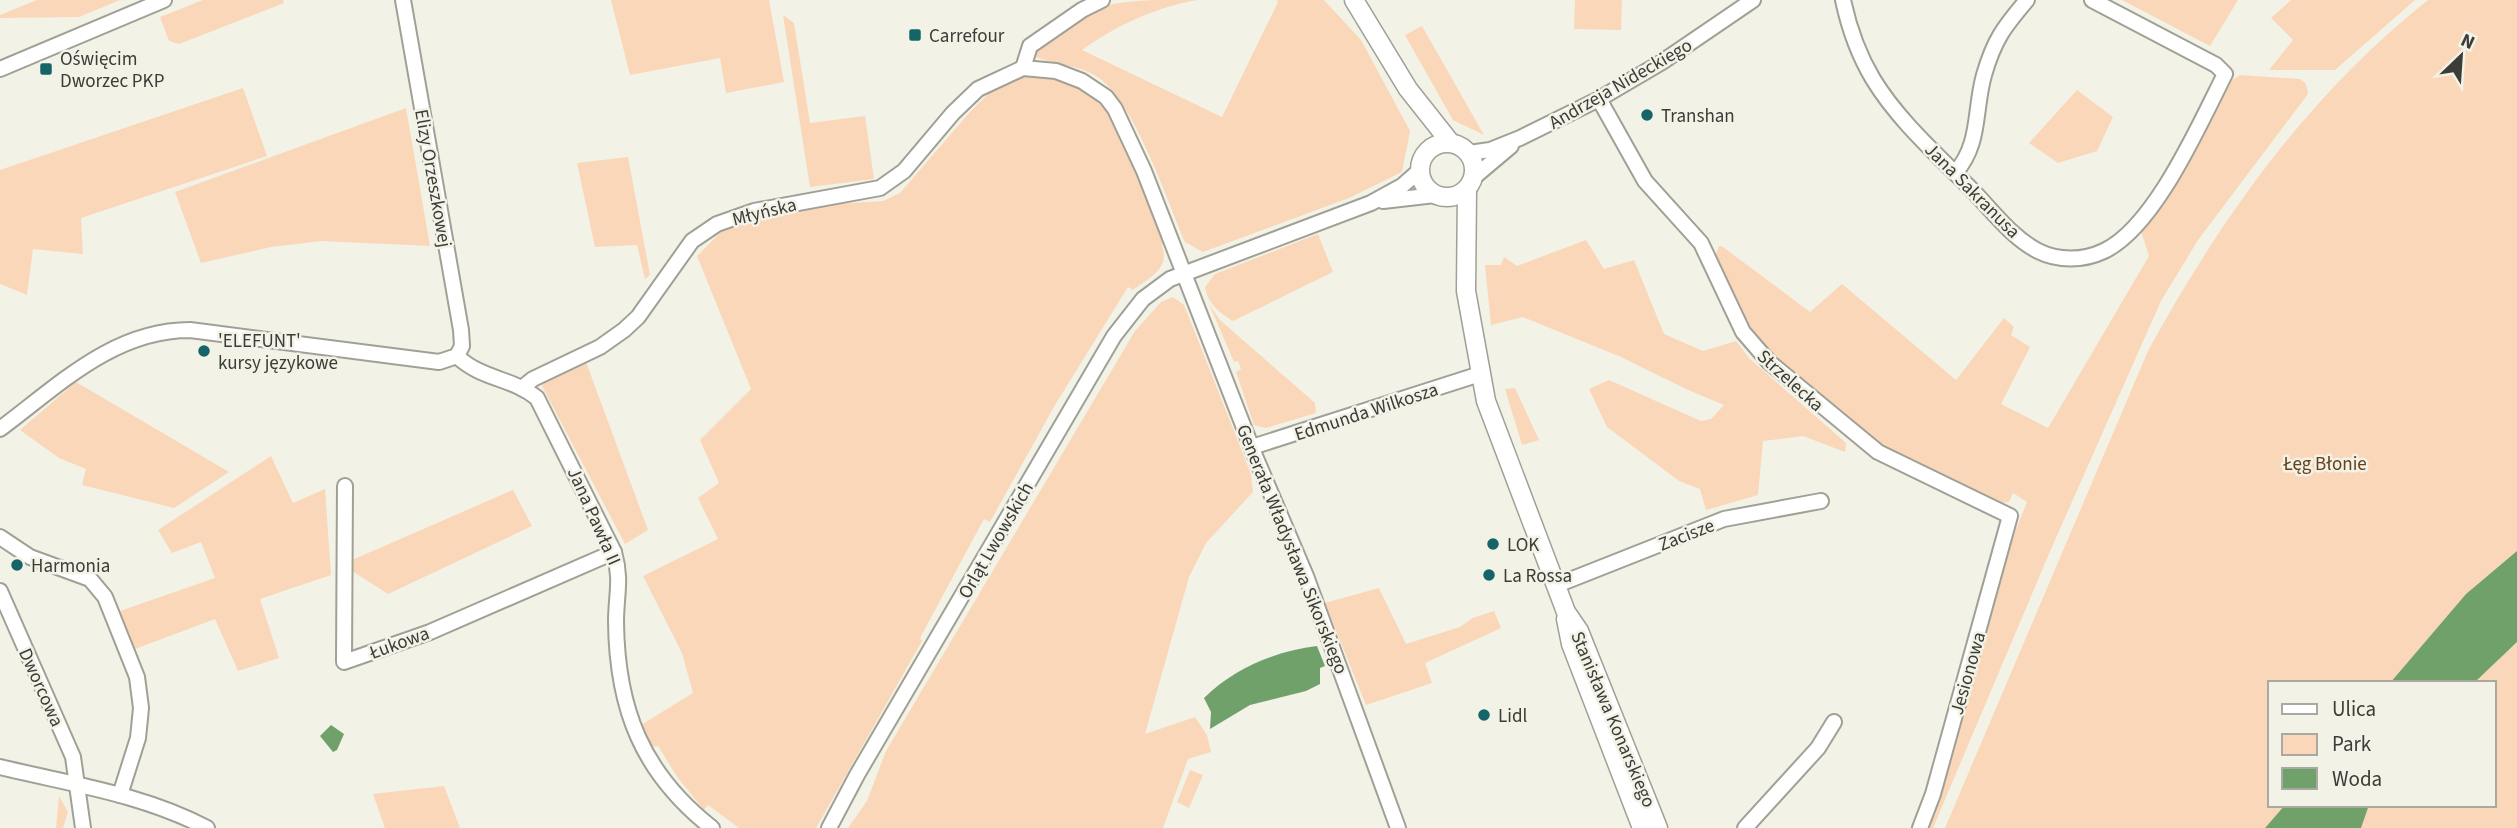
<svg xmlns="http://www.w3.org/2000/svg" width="2517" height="828" font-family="'Source Sans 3',sans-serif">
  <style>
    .green { fill: #fad7b9 }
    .water { fill: #71a16b }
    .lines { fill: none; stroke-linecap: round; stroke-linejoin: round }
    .minor-casing { stroke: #a1a096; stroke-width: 18 }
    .major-casing { stroke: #a1a096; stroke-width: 21 }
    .minor { stroke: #fff; stroke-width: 14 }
    .major { stroke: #fff; stroke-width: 18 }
    .poi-dot { fill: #156468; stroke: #f3f2e7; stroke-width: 2.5 }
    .labels { text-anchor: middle; stroke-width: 5; stroke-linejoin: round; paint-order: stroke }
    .poi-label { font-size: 19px; fill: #3c3c38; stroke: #f3f2e7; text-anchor: start }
    .street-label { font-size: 19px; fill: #3c3c38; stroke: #f3f2e7 }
    .park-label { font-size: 19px; fill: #66411a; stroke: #f3f2e7 }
  </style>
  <rect width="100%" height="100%" fill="#f3f2e7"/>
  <g class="green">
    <path d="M37,0H120L79,17L0,18V15Z"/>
    <path d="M203,0H283L284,3L179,44L169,41L160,17Z"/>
    <path d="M611,0H769L784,82L726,93L720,58L630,75Z"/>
    <path d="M1153,0H1198C1158,6 1115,26 1082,50L1222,117L1278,2L1276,0H1324L1361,40L1410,131L1402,172L1349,198L1203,252L1185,242C1167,200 1133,98 1096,76C1076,64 1054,65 1034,56C1039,40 1088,11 1104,6C1120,2 1136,1 1153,0Z"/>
    <path d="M1575,0H1622L1621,30L1574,29Z"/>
    <path d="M2122,0H2238L2210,46Z"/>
    <path d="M2291,0H2415L2335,70H2269L2293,40L2271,18Z"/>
    <path d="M2428,0H2517V551L2466,594L2390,683H2270V805H2285L2265,828H1945L2148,351C2220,219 2309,94 2428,0Z"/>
    <path d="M783,15L794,23L810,123L865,116L874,179L810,187Z"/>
    <path d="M1422,26L1484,135L1453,120L1405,35Z"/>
    <path d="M2240,75L2300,79L2306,84L2308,94L2198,240L2161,301L2051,549L1933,828H1928L1954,748L2008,550L2027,502L2013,493L2009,502L2000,503L1892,455L1777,361L1751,334L1713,261L1719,246L1723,247L1810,312L1842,284L1956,380L2004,318L2014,327L2011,335L2030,347L2001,404L2048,428L2149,256L2141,231L2194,150L2232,80Z"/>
    <path d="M1020,77C1039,77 1055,78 1073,85C1124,106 1147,196 1165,244L1162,245C1170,269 1150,277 1133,290L1128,287L1055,405L990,522L984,519L920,638L922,641L816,828H739L708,805L704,810L678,778L658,746L652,747L641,725L693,693L682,653L643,576L718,539L698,498L719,483L700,440L751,389L697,256L723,230L757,216L818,205L883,201L900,193L970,112L995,87Z"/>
    <path d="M243,88L267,156L81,218L83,254L33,249L27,295L0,284V170Z"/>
    <path d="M2077,90L2113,117L2097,151L2058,163L2029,143Z"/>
    <path d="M406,108L430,246L322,241L271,247L201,263L175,192Z"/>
    <path d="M628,157L650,275L645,279L637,245L595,247L577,163Z"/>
    <path d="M1318,234L1333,272L1233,321C1219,313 1207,302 1205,287L1215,274Z"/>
    <path d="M1586,240L1604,269L1634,260L1664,334L1703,351L1736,341L1749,358L1846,443L1845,452L1803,436L1763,441L1758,495L1706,510L1700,489L1679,481L1607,427L1589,389L1609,380L1701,421L1711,419L1724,405L1688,390L1621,357L1523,317L1491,325L1485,265H1501L1504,257L1517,266Z"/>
    <path d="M1173,297L1184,305L1251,474L1253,492L1206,543L1189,577L1145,734L1195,717L1207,735L1211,752L1188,759L1163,828H848L867,801L886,751L1135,331L1161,302Z"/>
    <path d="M1209,304L1220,320L1315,403L1316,413L1266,428L1254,425L1236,372L1241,369L1238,361L1234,362Z"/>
    <path d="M586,362L648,530L625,544L542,386L546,378Z"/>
    <path d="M76,382L229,472L174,508L82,485L86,469L59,458L20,430Z"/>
    <path d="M1515,388L1539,440L1522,445L1505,389Z"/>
    <path d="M271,456L293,503L325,489L331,575L260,599L279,658L238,671L215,619L135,649L120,611L215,578L201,542L172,553L158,530Z"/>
    <path d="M513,490L532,526L388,594L352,571V560Z"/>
    <path d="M1379,588L1406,644L1460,627L1473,618L1494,611L1501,628L1425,663L1432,683L1366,705L1325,603Z"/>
    <path d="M2517,642V828H2361L2369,805H2494V683H2474Z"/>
    <path d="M1190,770L1203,775L1189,808L1177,802Z"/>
    <path d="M444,786L460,828H385L373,794Z"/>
    <path d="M59,796L68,812L63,828H56Z"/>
  </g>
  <g class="water">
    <path d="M2517,551V642L2474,683H2390L2466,594Z"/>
    <path d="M1317,646L1325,666L1320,668V684L1306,691L1250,705L1210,729L1211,712L1204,698C1234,668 1276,651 1317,646Z"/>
    <path d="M331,725L344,734L337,750L333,752L320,736Z"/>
    <path d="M2285,805H2369L2361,828H2265Z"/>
  </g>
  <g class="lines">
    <g class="minor-casing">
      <g id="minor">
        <path d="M403,0L461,330L462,346L457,356"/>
        <path d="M1843,0C1849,28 1858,54 1873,79C1899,122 1940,157 1975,193C1994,213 2013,238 2038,251C2058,261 2083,261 2104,251C2155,227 2200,123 2225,74L2216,65L2092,0"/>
        <path d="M1023,68L1030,46L1082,10L1102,0"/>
        <path d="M0,69L164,0"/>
        <path d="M1599,99L1645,181L1701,243L1743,332L1769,362L1878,452L2010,516L1933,794L1920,828"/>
        <path d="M1469,153L1490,150L1520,138L1599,99L1662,62L1753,0"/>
        <path d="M1955,173C1981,144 1974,110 1984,75C1994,40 2004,27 2027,0"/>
        <path d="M1473,178L1511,146"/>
        <path d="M1383,201L1435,195"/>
        <path d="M457,356C480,379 513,378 537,398L614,552C622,580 616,595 616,622C617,709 642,773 712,828"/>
        <path d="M523,387L533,379L600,347L624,330L638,317L692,241L717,224L754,211L880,188L904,171L953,113L978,89L1023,68L1056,71L1082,81L1106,97L1115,109L1144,171L1255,456L1306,576L1398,828"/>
        <path d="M0,429C58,386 113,330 190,330L439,362L457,356"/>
        <path d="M1252,447L1480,374"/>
        <path d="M345,486L344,662L430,632L614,552"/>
        <path d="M0,537L30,557L90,579L105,597L137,677L141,708L138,738L120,795"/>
        <path d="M1557,585L1724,519L1821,501"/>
        <path d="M0,591L73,757L83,828"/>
        <path d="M0,767C70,784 142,794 207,828"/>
        <path d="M829,828L857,775L1114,336L1143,299L1170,279L1371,203L1402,186L1419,171"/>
        <path d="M1745,828L1818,748L1834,722"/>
      </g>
    </g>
    <g class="major-casing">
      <g id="major">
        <path d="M1354,0L1408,89L1450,142"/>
        <circle cx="1447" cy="170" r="27"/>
        <path d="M1467,189L1466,291L1486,401L1566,612L1579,631L1658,828"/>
        <path d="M1566,619L1571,644L1642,828"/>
      </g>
    </g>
    <use href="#minor" class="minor"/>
    <use href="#major" class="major"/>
  </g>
  <g class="poi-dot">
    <rect x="908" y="28" width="14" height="14" rx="3.5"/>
    <rect x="39" y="62" width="14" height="14" rx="3.5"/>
    <circle cx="1647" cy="115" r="7"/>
    <circle cx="204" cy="351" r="7"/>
    <circle cx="1493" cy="544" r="7"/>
    <circle cx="17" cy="565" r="7"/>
    <circle cx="1489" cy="575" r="7"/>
    <circle cx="1484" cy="715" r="7"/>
  </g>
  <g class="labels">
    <g class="poi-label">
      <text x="929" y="42">Carrefour</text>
      <text x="60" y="65">Oświęcim<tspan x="60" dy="22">Dworzec PKP</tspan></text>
      <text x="1661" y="122">Transhan</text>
      <text x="218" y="347">'ELEFUNT'<tspan x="218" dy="22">kursy językowe</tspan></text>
      <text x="1507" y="551">LOK</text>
      <text x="31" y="572">Harmonia</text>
      <text x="1503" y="582">La Rossa</text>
      <text x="1498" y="722">Lidl</text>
    </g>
    <g class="street-label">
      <text transform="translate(1620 83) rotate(-30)" y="7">Andrzeja Nideckiego</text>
      <text transform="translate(434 178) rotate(80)" y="7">Elizy Orzeszkowej</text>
      <text transform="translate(1973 190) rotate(45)" y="7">Jana Sakranusa</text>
      <text transform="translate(764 211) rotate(-14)" y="7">Młyńska</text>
      <text transform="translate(1791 380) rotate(42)" y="7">Strzelecka</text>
      <text transform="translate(1366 411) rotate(-18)" y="7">Edmunda Wilkosza</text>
      <text transform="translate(595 516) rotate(66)" y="7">Jana Pawła II</text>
      <text transform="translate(1686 534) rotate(-21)" y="7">Zacisze</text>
      <text transform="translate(995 540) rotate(-60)" y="7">Orląt Lwowskich</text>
      <text transform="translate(1293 549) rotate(68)" y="7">Generała Władysława Sikorskiego</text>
      <text transform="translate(399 642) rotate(-20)" y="7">Łukowa</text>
      <text transform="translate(1967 673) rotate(-74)" y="7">Jesionowa</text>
      <text transform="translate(42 687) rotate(66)" y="7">Dworcowa</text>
      <text transform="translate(1614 719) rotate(67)" y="7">Stanisława Konarskiego</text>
    </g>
    <g class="park-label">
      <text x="2325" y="470">Łęg Błonie</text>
    </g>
  </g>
  <rect x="2268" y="681" width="228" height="126" fill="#f3f2e7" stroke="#aaa9a1" stroke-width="2"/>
  <rect x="2282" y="704" width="35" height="10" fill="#ffffff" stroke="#aaa9a1" stroke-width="2"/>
  <text x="2332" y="716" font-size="21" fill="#3c3c38">Ulica</text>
  <rect x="2282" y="734" width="35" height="21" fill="#fad7b9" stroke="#aaa9a1" stroke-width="2"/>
  <text x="2332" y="751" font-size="21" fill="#3c3c38">Park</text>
  <rect x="2282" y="768" width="35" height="21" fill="#71a16b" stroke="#aaa9a1" stroke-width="2"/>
  <text x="2332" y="786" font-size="21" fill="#3c3c38">Woda</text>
  <g transform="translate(2461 56) rotate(25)" stroke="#f3f2e7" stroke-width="5" paint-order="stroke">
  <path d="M0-5L12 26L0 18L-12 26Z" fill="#3c3c38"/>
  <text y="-10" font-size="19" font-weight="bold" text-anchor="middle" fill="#3c3c38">N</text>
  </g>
</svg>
